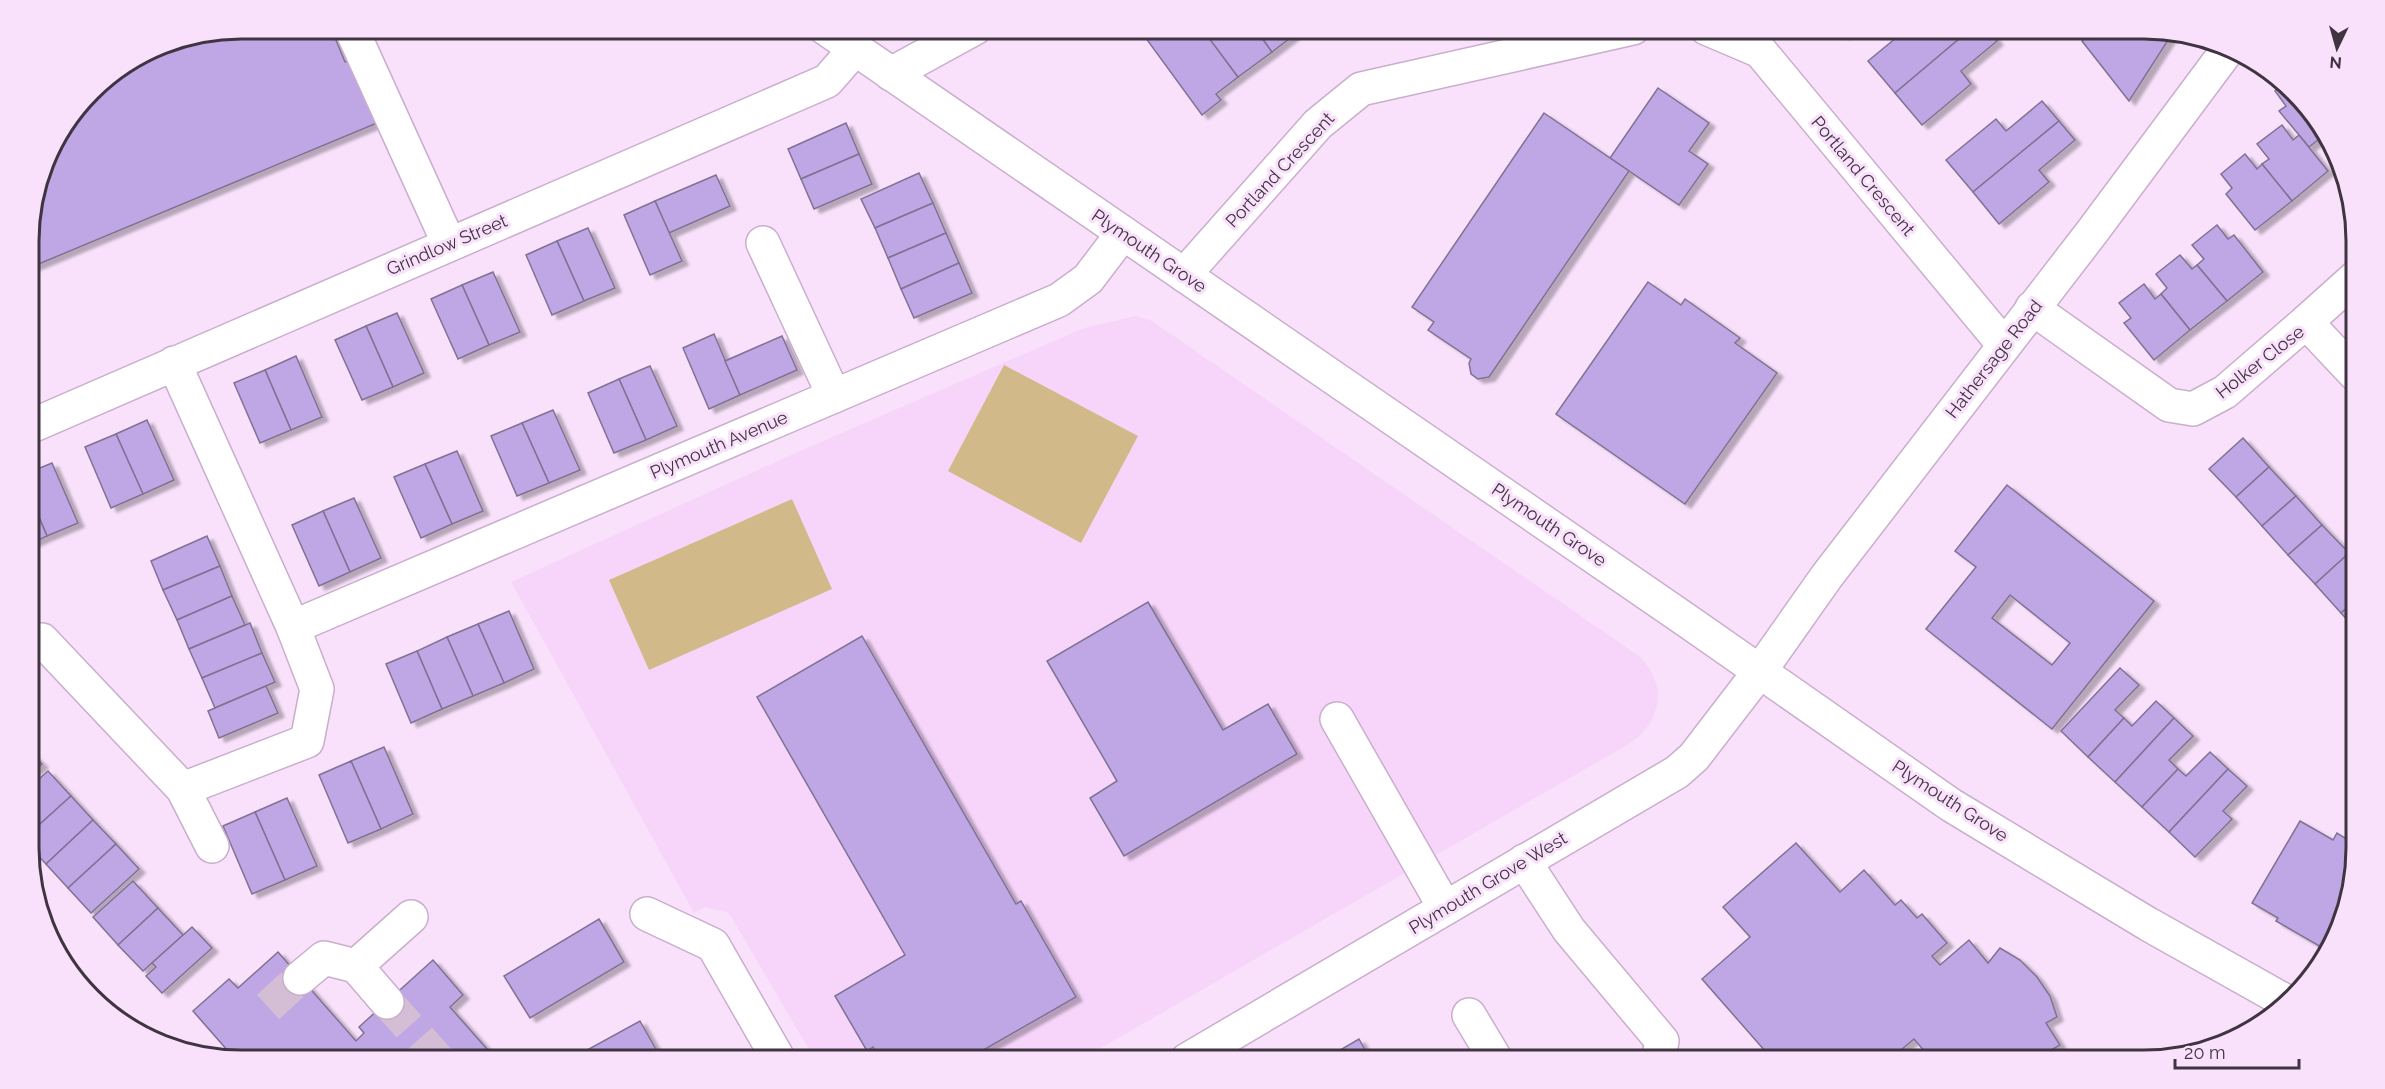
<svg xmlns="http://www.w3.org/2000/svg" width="2385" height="1089" font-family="Raleway,sans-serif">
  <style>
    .built { fill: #f7d5fb }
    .green { fill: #d2b98a }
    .building { fill: #bfa6e4; stroke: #7f7293; stroke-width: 1.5; fill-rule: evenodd; filter: url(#shadow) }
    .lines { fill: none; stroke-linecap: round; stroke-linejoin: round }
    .minor-tunnel { stroke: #d4bed6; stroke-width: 33; stroke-dasharray: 33 16; stroke-linecap: butt }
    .minor-casing { stroke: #caaecd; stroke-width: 36 }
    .major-casing { stroke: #caaecd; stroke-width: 36 }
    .minor { stroke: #fff; stroke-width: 33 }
    .major { stroke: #fff; stroke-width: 33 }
    .labels { text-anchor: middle; stroke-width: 6; stroke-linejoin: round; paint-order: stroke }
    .street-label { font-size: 18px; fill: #403441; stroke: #f9e1fb }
    .rim { fill: none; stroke: #403441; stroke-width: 3 }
  </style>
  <defs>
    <filter id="shadow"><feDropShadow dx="6" dy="4" stdDeviation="1.5" flood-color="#0004"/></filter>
  </defs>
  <rect width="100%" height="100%" fill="#f9e1fb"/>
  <path class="built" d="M1136,316L1152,321L1642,658L1651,671L1658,688L1657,706L1651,722L1640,736L1629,744L1080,1060H815L729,913L705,907L694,913L511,582L791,455L1084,328Z"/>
  <g class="green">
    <path d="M1004,365L1138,436L1081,543L948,471Z"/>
    <path d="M792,499L832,589L649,670L609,580Z"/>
  </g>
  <g class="building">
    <path d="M241,28H331L345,62L350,61L377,123L29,268V227L51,147L101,82L160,45Z"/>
    <path d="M1156,28H1202L1238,77L1216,94L1221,100L1202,115L1145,37Z"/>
    <path d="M1206,28H1255L1272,52L1238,77L1203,30Z"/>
    <path d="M1255,28H1303L1272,52Z"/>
    <path d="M1837,28H1851L1843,35Z"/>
    <path d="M1908,28H1925L1928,32L1932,28H1972L1895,93L1868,61Z"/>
    <path d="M1972,28H1986L1997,41L1961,71L1971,84L1922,125L1895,93Z"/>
    <path d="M2098,28H2144L2172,34L2129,101L2082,41Z"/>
    <path d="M2280,87L2313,112L2323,136L2309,147L2279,111L2286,106L2275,91Z"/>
    <path d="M1658,88L1709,123L1689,151L1708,164L1679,205L1610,158Z"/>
    <path d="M2042,101L2059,121L1973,192L1946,160L1996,119L2006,131Z"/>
    <path d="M1544,113L1629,171L1489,377L1478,379L1471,374L1469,363L1471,359L1428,330L1434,322L1412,307Z"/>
    <path d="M2059,121L2075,140L2039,170L2049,182L1999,224L1973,192Z"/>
    <path d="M846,123L859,154L801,179L788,149Z"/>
    <path d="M2282,125L2293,140L2299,135L2328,171L2292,201L2262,164L2269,159L2257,144Z"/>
    <path d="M859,154L872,184L814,209L801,179Z"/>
    <path d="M2245,154L2257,169L2262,164L2292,201L2255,230L2226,194L2232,188L2221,174Z"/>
    <path d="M919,173L933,203L875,228L861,199Z"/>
    <path d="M716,175L730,206L669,233L655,201Z"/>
    <path d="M655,201L682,261L650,275L624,215Z"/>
    <path d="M933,203L946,233L888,258L875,228Z"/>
    <path d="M2217,225L2228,239L2234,235L2263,272L2227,301L2197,265L2204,259L2192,245Z"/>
    <path d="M588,228L615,288L584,301L557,241Z"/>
    <path d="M946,233L959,263L901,289L888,258Z"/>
    <path d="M557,241L584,301L552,315L526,255Z"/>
    <path d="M2180,255L2192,269L2197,265L2227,301L2190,330L2161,294L2167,288L2156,274Z"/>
    <path d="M959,263L972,293L914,318L901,289Z"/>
    <path d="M493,272L520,332L489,345L462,285Z"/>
    <path d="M1648,282L1681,305L1685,299L1740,338L1735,343L1777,373L1685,504L1556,414Z"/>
    <path d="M2144,284L2155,299L2161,294L2190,330L2154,360L2124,323L2131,318L2119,303Z"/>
    <path d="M462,285L489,345L458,359L431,299Z"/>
    <path d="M397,313L424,373L393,387L366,326Z"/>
    <path d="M366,326L393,387L362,400L335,340Z"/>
    <path d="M714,334L740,395L709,409L683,348Z"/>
    <path d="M782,336L797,370L740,395L725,361Z"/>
    <path d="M296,356L322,417L291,430L265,370Z"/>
    <path d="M650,366L677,426L646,440L619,379Z"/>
    <path d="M265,370L291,430L260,443L234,383Z"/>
    <path d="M619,379L646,440L614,453L588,393Z"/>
    <path d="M553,410L580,470L549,483L522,423Z"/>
    <path d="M147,420L174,480L143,494L116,434Z"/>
    <path d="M522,423L549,483L517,496L491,436Z"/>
    <path d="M116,434L143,494L111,508L85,447Z"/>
    <path d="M2243,438L2269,467L2236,497L2209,469Z"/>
    <path d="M457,451L483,511L452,524L425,464Z"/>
    <path d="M52,463L78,523L47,536L30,496V472Z"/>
    <path d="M425,464L452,524L421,538L394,477Z"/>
    <path d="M2269,467L2296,496L2262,526L2236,497Z"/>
    <path d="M2007,485L2154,601L2052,729L1926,629L1976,567L1955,551ZM2010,595L2070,643L2052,665L1992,618Z"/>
    <path d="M30,496L47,536L30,544Z"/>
    <path d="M2296,496L2322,525L2288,555L2262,526Z"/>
    <path d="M354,498L381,558L350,572L323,511Z"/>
    <path d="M323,511L350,572L319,586L292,525Z"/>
    <path d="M2322,525L2349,553L2315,584L2288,555Z"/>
    <path d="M207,536L220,566L163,590L151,561Z"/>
    <path d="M2349,553L2356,561V600L2341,613L2315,584Z"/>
    <path d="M220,566L232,596L177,620L163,590Z"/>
    <path d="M232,596L245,625L189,649L177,620Z"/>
    <path d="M2356,600V629L2341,613Z"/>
    <path d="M1148,602L1223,730L1268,704L1297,754L1124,856L1090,798L1117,781L1047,661Z"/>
    <path d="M509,611L534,669L504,683L478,624Z"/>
    <path d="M250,623L262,653L202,678L189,649Z"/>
    <path d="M478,624L504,683L473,696L447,637Z"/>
    <path d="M862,636L1016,904L1021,901L1076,997L966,1060H880L873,1047L867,1051L835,996L905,955L757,697Z"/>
    <path d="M447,637L473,696L442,709L417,651Z"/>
    <path d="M417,651L442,709L411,723L386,664Z"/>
    <path d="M262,653L275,682L215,708L202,678Z"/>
    <path d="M2120,668L2139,685L2115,710L2124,718L2088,757L2061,731Z"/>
    <path d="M266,686L278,713L219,738L208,711Z"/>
    <path d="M2156,701L2174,718L2115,782L2088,757L2124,718L2132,726Z"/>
    <path d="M2174,718L2193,736L2169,760L2178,769L2142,807L2115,782Z"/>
    <path d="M384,747L413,814L381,829L351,761Z"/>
    <path d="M30,752L42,764L30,775Z"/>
    <path d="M2210,752L2228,769L2169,832L2142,807L2178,769L2186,776Z"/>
    <path d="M351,761L381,829L348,843L319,775Z"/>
    <path d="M2228,769L2247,786L2223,811L2232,819L2195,857L2169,832Z"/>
    <path d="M48,771L71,796L30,833V787Z"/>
    <path d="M71,796L93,820L46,864L30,847V833Z"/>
    <path d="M287,798L317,866L285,880L255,812Z"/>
    <path d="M255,812L285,880L252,894L223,826Z"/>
    <path d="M93,820L116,844L68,888L46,864Z"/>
    <path d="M2300,821L2333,840L2337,833L2356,845L2340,930L2329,948L2327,947L2326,950L2276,921L2278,918L2252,903Z"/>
    <path d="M1796,843L1840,892L1864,870L1895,905L1901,900L1917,918L1922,914L1947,943L1932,956L1940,965L1969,940L1988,963L2000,948L2020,960L2037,977L2050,996L2057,1017L2046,1023L2060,1045L2034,1060H1932L1914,1039L1889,1060H1773L1702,979L1750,937L1723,907Z"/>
    <path d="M116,844L139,869L91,913L68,888Z"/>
    <path d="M133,881L158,908L118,945L93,917Z"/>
    <path d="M158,908L183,935L143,971L118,945Z"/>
    <path d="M599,919L624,962L530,1018L504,976Z"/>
    <path d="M192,927L212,948L162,993L146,976L156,967L152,963Z"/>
    <path d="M278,952L356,1041L364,1033L359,1027L433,960L463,995L450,1007L487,1049L473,1060L235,1059L193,1011L229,979L238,988Z"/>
    <path d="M640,1021L662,1060H581L578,1055Z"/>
    <path d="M1359,1039L1371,1060H1323Z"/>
  </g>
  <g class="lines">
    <g class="minor-tunnel">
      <path d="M387,1002L439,1060"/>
      <path d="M268,1007L300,978"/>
    </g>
    <g class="minor-casing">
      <g id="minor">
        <path d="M351,28L449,244"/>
        <path d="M1706,28L1760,51L2004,345"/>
        <path d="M891,74L975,28"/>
        <path d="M763,243L834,396"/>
        <path d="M1184,275L1318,124L1361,89L1633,28"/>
        <path d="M2032,308L2169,405L2193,409L2225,392L2306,322L2355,374"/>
        <path d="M2306,322L2355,278"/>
        <path d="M174,363L293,627L317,689L307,741L183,789"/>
        <path d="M29,427L827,81L855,49"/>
        <path d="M293,627L1059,300L1088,279L1123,233"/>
        <path d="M42,640L183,789L212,846"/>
        <path d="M1337,719L1445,908"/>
        <path d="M1524,861L1569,930L1662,1041L1658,1060"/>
        <path d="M647,914L713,945L779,1060"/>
        <path d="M356,966L411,917"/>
        <path d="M300,978L324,958L356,966L387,1002"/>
        <path d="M1469,1015L1496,1060"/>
        <path d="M1187,1060L1677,772L1694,757L1760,671L1827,576L2092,232L2229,48"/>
      </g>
    </g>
    <g class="major-casing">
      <path id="major" d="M825,28L1686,620L1951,805L2148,924L2287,1002"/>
    </g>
    <use href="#minor" class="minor"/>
    <use href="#major" class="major"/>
  </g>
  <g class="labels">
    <g class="street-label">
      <text transform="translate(1280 170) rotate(-47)" y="6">Portland Crescent</text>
      <text transform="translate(1863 176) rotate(50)" y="6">Portland Crescent</text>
      <text transform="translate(447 245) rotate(-23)" y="6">Grindlow Street</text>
      <text transform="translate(1149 251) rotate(34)" y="6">Plymouth Grove</text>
      <text transform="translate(1994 359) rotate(-52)" y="6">Hathersage Road</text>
      <text transform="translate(2260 362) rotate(-38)" y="6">Holker Close</text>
      <text transform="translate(719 445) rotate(-23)" y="6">Plymouth Avenue</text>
      <text transform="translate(1549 525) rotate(34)" y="6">Plymouth Grove</text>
      <text transform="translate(1950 801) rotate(33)" y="6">Plymouth Grove</text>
      <text transform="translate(1488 883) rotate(-31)" y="6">Plymouth Grove West</text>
    </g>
  </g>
  <path d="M0 0H2385V1089H0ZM241 39H2144A202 202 0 0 1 2346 241V848A202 202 0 0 1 2144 1050H241A202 202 0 0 1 39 848V241A202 202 0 0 1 241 39Z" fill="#f9e1fb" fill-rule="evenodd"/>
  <path class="rim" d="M241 39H2144A202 202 0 0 1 2346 241V848A202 202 0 0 1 2144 1050H241A202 202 0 0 1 39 848V241A202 202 0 0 1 241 39Z"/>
  <g transform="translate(2337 48) rotate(185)" stroke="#f9e1fb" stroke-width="4.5" paint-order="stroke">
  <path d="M0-4.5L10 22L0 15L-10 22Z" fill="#403441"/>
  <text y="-9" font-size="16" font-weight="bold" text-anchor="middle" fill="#403441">N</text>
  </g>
  <path d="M2175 1059v9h124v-9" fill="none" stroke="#403441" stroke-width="3"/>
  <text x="2184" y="1059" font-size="18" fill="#403441" stroke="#f9e1fb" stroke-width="4.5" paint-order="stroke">20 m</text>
</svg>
